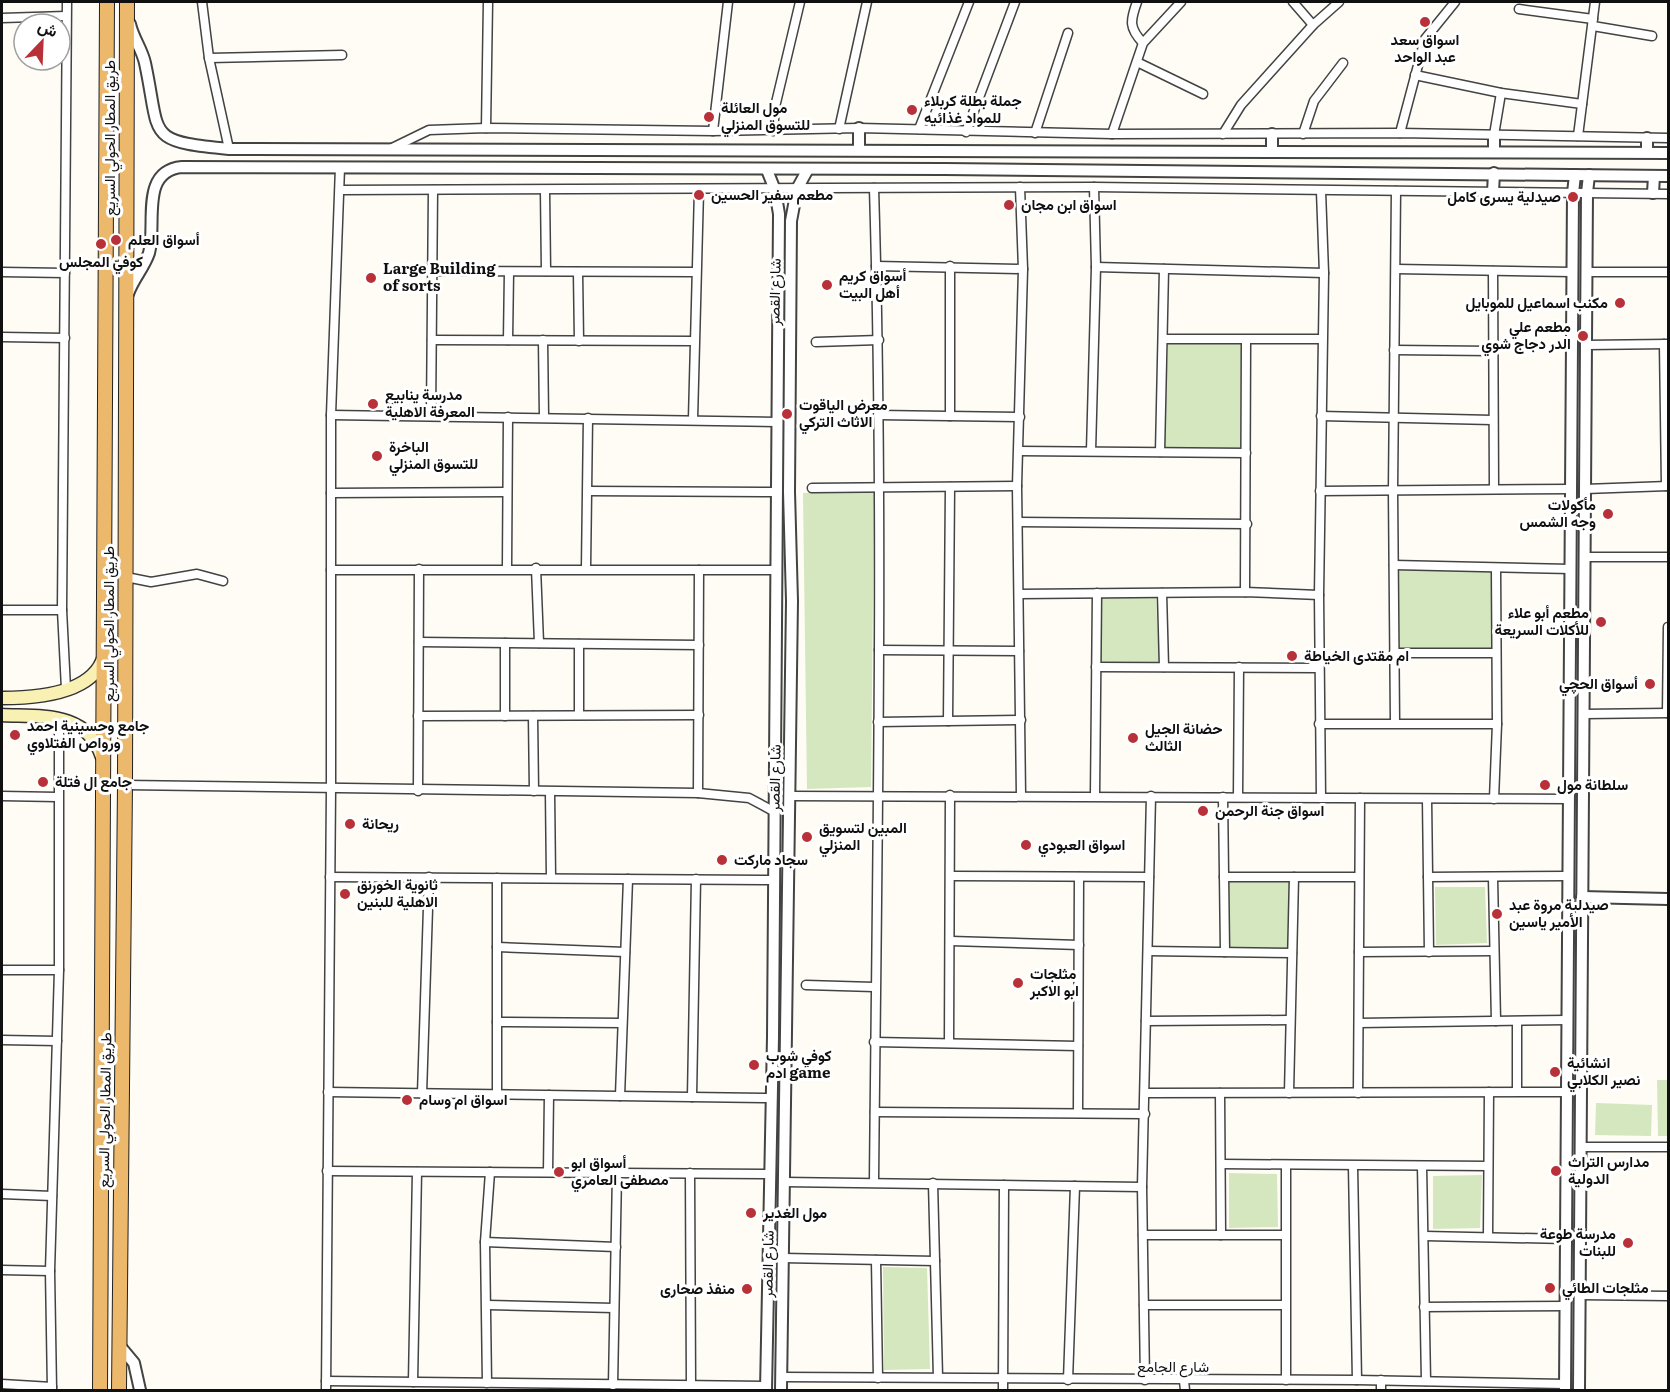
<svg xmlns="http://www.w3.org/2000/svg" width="1670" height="1392" font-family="Literata,Vazirmatn,serif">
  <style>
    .green { fill: #d4e7bf }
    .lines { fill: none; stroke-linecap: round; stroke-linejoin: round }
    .minor-casing { stroke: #434343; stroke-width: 11 }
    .tertiary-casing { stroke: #434343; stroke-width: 14 }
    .secondary-casing { stroke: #323232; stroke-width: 15 }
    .trunk-casing { stroke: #212121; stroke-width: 16 }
    .minor { stroke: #fff; stroke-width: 8 }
    .tertiary { stroke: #fff; stroke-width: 10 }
    .secondary { stroke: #f9f1b4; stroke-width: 12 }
    .trunk { stroke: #ecb86c; stroke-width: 14 }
    .poi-dot { fill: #b83138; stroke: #fff; stroke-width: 2 }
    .labels { text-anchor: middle; stroke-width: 6; stroke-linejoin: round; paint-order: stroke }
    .poi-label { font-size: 15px; font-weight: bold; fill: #101010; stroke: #fff; text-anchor: start }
    .street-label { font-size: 15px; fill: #101010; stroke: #fff }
  </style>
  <rect width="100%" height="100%" fill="#fefcf4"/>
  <g class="green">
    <path d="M1243,343L1244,450L1164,449L1168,344Z"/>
    <path d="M874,491L871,787L807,789L803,493Z"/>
    <rect x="1398" y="569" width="93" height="80"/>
    <path d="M1101,597H1156L1159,662H1101Z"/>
    <path d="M1289,881L1287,949L1229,948L1228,882Z"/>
    <path d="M1435,887H1485L1487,943L1436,945Z"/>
    <path d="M1657,1080H1668V1136H1658Z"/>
    <path d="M1596,1103L1652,1105L1651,1136L1595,1135Z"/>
    <path d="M1229,1173L1277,1174L1278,1227L1229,1228Z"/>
    <path d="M1482,1175L1480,1228L1433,1229V1176Z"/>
    <path d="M883,1267L927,1268L930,1369L884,1370Z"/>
  </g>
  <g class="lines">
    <g class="minor-casing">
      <g id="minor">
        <path d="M202,2L209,58L229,149"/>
        <path d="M1137,2C1130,21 1129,28 1143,43"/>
        <path d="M1293,2L1313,25"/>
        <path d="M1519,9L1593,19"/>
        <path d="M2,18L66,16"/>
        <path d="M1593,26L1652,36"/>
        <path d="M209,58L342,55"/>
        <path d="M1137,62L1203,94"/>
        <path d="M1415,75L1501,93L1582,104"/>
        <path d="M486,128L488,2"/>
        <path d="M839,129L867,2"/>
        <path d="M919,129L969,2"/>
        <path d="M713,131L728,2"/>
        <path d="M773,131L775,107L800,2"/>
        <path d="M966,132L1015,2"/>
        <path d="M1035,133L1068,33"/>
        <path d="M1400,133L1425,39L1455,2"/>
        <path d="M1112,134L1143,43L1181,2"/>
        <path d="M1223,134L1241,105L1313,25L1339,2"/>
        <path d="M1303,134L1314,101L1343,63"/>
        <path d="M1494,135L1501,93"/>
        <path d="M1578,136L1595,2"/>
        <path d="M390,149L429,130L486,128L713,131L859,128L1112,134L1400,133L1668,138"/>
        <path d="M1020,187L1023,269L1017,486L1021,796"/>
        <path d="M874,188C884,519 877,851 874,1182"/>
        <path d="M340,190L1094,187L1668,194"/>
        <path d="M545,190L546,271"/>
        <path d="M1321,191L1324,273L1319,595L1321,798"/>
        <path d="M876,266L1023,269"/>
        <path d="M1096,267L1324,273"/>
        <path d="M1396,269L1572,272"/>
        <path d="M433,271L695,272"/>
        <path d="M1493,271L1494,489"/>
        <path d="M2,272L65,273"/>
        <path d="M578,272L579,341"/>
        <path d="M1587,272H1668"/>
        <path d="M2,337L65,338"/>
        <path d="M1164,339H1322"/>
        <path d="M432,340L694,341"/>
        <path d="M508,340L509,272"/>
        <path d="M543,340L544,417"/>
        <path d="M816,342L879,340"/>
        <path d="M1664,344L1666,486"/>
        <path d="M1586,345L1668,344"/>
        <path d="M1394,350L1492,351"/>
        <path d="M331,415L777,422"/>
        <path d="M878,415L1020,417"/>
        <path d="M431,416L433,190"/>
        <path d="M950,416V266"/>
        <path d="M1321,416L1492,420"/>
        <path d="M693,419L699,190"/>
        <path d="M1019,451L1246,453"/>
        <path d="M1091,451L1096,267L1094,187"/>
        <path d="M1160,452L1164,269"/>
        <path d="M812,488L1017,486"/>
        <path d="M1585,489L1668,486"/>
        <path d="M588,491L775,492"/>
        <path d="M1320,491L1571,489"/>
        <path d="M331,493L507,492"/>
        <path d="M1018,522L1247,524"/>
        <path d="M1585,557H1668"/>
        <path d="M1394,565L1571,569"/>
        <path d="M507,568L508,417"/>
        <path d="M536,568L539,643"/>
        <path d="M586,568L588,418"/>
        <path d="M331,570H775"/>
        <path d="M126,577L151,582L197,574L223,581"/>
        <path d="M1245,592L1246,340"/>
        <path d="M1162,593L1164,667"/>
        <path d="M1019,594L1245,592L1319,595"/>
        <path d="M2,610H62"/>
        <path d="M419,642L699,645"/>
        <path d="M879,650L1019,651"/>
        <path d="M1394,653H1496"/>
        <path d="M1096,667L1319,668"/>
        <path d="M66,689L62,610L67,2"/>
        <path d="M1667,713L1668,627"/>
        <path d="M1584,714L1668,713"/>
        <path d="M579,715V644"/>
        <path d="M418,716L699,715"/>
        <path d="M505,716V643"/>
        <path d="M533,716L534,791"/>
        <path d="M948,721L950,487"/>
        <path d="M878,722L1021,720"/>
        <path d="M1395,723L1393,490L1396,191"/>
        <path d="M1319,724H1497"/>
        <path d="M125,785L698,793L749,798L775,812"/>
        <path d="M418,791L419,569"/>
        <path d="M550,792L551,878"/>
        <path d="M698,793L699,570"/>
        <path d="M2,796L57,797"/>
        <path d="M790,796L1569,799"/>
        <path d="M1095,796L1097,593"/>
        <path d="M1223,797L1225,952"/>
        <path d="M1238,797L1239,667"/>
        <path d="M1427,799L1429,952"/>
        <path d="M1494,799L1497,724L1496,569"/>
        <path d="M951,876L1149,877"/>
        <path d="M330,877L775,880"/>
        <path d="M1224,877H1359"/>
        <path d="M1428,877L1567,876"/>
        <path d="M1493,878L1496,1021"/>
        <path d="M951,941L1079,945"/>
        <path d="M497,947L625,952"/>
        <path d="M1148,951L1292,953"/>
        <path d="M1359,952L1494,951"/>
        <path d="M2,970H59"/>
        <path d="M806,985L874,987"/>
        <path d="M1146,1021L1289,1020"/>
        <path d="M497,1022L622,1023"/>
        <path d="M1517,1022V1091"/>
        <path d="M1359,1023L1567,1020"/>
        <path d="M2,1040L57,1041"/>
        <path d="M874,1042L1078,1046"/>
        <path d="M949,1043L950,795"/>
        <path d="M328,1092L771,1098"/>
        <path d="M1145,1093L1566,1092"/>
        <path d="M1220,1093L1221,1235"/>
        <path d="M1289,1093L1294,877"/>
        <path d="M1358,1093L1360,798"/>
        <path d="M422,1094L429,877"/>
        <path d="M497,1095V878"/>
        <path d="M620,1096L628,879"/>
        <path d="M692,1097L696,879"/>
        <path d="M875,1112L1145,1114"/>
        <path d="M1078,1113L1079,877"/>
        <path d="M1581,1147H1668"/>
        <path d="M1222,1164L1488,1166"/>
        <path d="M1353,1166L1357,1380"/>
        <path d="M1422,1166L1426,1381"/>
        <path d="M327,1171L770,1174"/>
        <path d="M548,1172L549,1095"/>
        <path d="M690,1173L691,1385"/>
        <path d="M784,1182L1142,1187"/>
        <path d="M933,1183L938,1377"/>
        <path d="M2,1194L52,1196"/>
        <path d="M1143,1235H1285"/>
        <path d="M1425,1236L1566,1239"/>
        <path d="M1488,1236L1489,1092"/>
        <path d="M485,1242L616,1247"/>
        <path d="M783,1258L935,1261"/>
        <path d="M876,1260L878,1378"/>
        <path d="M2,1270L50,1271"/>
        <path d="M1580,1295L1668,1296"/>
        <path d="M488,1305L614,1308"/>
        <path d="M1144,1305H1285"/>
        <path d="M1424,1307L1566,1306"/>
        <path d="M781,1377L1357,1380L1565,1384"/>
        <path d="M1068,1380L1075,1186"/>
        <path d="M1145,1380L1142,1187L1151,796"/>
        <path d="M1286,1380V1166"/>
        <path d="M1381,1380V1390"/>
        <path d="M326,1381L766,1386"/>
        <path d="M1184,1381L1185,1390"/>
        <path d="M413,1382L417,1172"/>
        <path d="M487,1383L485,1242L490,1172"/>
        <path d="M2,1384L52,1387"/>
        <path d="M613,1385L617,1173"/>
        <path d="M52,1390L50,1271L59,970V728L56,717"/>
        <path d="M326,1390L331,789V415L340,167"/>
        <path d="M1003,1390L1004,1185"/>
      </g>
    </g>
    <g class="tertiary-casing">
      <g id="tertiary">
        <path d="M130,24C133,38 142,49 145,63C161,137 144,141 229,149L1668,153"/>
        <path d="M859,128V150"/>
        <path d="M1272,134V151"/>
        <path d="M1647,138V152"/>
        <path d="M1494,152V135"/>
        <path d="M1493,192L1494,173"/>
        <path d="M1653,193L1654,176"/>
        <path d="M128,294C133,279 144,268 149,253C157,225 139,171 182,167L944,169L1668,176"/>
        <path d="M1582,897L1668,899"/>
        <path d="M119,1345L134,1363L140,1390"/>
        <path d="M766,1390L773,1037L779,214L775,190L767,170"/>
        <path d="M781,1390L792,601L789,492L791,221L797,189L808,169"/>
        <path d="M1565,1390L1573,193L1575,175"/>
        <path d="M1579,1390L1587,193L1589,175"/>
      </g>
    </g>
    <g class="secondary-casing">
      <g id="secondary">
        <path d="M2,698C34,698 93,695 104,656"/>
        <path d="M2,715C41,717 87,711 102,757"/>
      </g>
    </g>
    <g class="trunk-casing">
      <g id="trunk">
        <path d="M100,1390L107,2"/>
        <path d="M119,1390L125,785L127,2"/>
      </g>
    </g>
    <use href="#minor" class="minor"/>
    <use href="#tertiary" class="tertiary"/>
    <use href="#secondary" class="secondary"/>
    <use href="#trunk" class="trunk"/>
  </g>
  <g class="poi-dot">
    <circle cx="1425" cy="22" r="6"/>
    <circle cx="912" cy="110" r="6"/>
    <circle cx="709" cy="117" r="6"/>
    <circle cx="699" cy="195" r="6"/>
    <circle cx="1573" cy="197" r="6"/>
    <circle cx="1009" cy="205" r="6"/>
    <circle cx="116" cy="240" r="6"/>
    <circle cx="101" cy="244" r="6"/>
    <circle cx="371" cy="278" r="6"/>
    <circle cx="827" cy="285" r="6"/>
    <circle cx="1620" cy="303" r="6"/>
    <circle cx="1583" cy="336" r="6"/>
    <circle cx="373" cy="404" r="6"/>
    <circle cx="787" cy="414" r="6"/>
    <circle cx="377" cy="456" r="6"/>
    <circle cx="1608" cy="514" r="6"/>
    <circle cx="1601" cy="622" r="6"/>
    <circle cx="1292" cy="656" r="6"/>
    <circle cx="1650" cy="684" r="6"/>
    <circle cx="15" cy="735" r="6"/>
    <circle cx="1133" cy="738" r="6"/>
    <circle cx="43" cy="782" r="6"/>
    <circle cx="1545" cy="785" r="6"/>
    <circle cx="1203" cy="811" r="6"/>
    <circle cx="350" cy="824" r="6"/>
    <circle cx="807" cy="837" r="6"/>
    <circle cx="1026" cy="845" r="6"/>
    <circle cx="722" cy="860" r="6"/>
    <circle cx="345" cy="894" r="6"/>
    <circle cx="1497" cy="914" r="6"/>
    <circle cx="1018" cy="983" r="6"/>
    <circle cx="754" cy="1065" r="6"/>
    <circle cx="1555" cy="1072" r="6"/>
    <circle cx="407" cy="1100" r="6"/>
    <circle cx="1556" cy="1171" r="6"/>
    <circle cx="559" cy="1172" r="6"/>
    <circle cx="751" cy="1213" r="6"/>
    <circle cx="1628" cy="1243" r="6"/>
    <circle cx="1550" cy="1288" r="6"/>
    <circle cx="747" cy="1289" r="6"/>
  </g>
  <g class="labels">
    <g class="poi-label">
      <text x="1425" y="45" text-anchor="middle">اسواق سعد<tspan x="1425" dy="17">عبد الواحد</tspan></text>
      <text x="924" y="106">جملة بطلة كربلاء<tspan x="924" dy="17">للمواد غذائيه</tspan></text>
      <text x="721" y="113">مول العائلة<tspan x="721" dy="17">للتسوق المنزلي</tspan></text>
      <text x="711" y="200">مطعم سفير الحسين</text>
      <text x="1561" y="202" text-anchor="end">صيدلية يسرى كامل</text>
      <text x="1021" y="210">اسواق ابن مجان</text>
      <text x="128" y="245">أسواق العلم</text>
      <text x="101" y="267" text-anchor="middle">كوفيّ المجلس</text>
      <text x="383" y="274">Large Building<tspan x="383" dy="17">of sorts</tspan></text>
      <text x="839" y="281">أسواق كريم<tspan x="839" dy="17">أهل البيت</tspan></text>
      <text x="1608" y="308" text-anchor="end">مكنب اسماعيل للموبايل</text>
      <text x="1571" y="332" text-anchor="end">مطعم علي<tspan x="1571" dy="17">الدر دجاج شوي</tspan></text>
      <text x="385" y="400">مدرسة ينابيع<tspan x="385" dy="17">المعرفة الاهلية</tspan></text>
      <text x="799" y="410">معرض الياقوت<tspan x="799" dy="17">الاثاث التركي</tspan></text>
      <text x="389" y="452">الباخرة<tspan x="389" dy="17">للتسوق المنزلي</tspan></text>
      <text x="1596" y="510" text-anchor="end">مأكولات<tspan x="1596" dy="17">وجه الشمس</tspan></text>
      <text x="1589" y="618" text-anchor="end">مطعم أبو علاء<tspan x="1589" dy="17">للأكلات السريعة</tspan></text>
      <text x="1304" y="661">ام مقتدى الخياطة</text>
      <text x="1638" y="689" text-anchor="end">أسواق الحچي</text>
      <text x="27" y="731">جامع وحسينية احمد<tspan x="27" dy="17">ورواص الفتلاوي</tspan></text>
      <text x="1145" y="734">حضانة الجيل<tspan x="1145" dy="17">الثالث</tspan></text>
      <text x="55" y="787">جامع ال فتلة</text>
      <text x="1557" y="790">سلطانة مول</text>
      <text x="1215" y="816">اسواق جنة الرحمن</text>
      <text x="362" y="829">ريحانة</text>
      <text x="819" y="833">المبين لتسويق<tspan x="819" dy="17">المنزلي</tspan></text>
      <text x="1038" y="850">اسواق العبودي</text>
      <text x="734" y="865">سجاد ماركت</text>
      <text x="357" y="890">ثانوية الخورنق<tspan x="357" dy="17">الاهلية للبنين</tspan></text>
      <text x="1509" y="910">صيدلية مروة عبد<tspan x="1509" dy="17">الأمير ياسين</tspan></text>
      <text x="1030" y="979">مثلجات<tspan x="1030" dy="17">ابو الاكبر</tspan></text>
      <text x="766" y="1061">كوفي شوب<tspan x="766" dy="17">ادم game</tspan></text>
      <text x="1567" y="1068">انشائية<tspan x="1567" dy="17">نصير الكلابي</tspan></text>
      <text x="419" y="1105">اسواق ام وسام</text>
      <text x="1568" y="1167">مدارس التراث<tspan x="1568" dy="17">الدولية</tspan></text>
      <text x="571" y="1168">أسواق ابو<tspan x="571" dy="17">مصطفى العامري</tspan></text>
      <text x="763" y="1218">مول الغدير</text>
      <text x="1616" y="1239" text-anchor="end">مدرسة طوعة<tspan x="1616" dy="17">للبنات</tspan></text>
      <text x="1562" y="1293">مثلجات الطائي</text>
      <text x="735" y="1294" text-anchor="end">منفذ صحارى</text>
    </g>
    <g class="street-label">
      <text transform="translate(110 138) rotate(-90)" y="5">طريق المطار الحولي السريع</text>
      <text transform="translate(775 292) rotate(-89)" y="5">شارع القصر</text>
      <text transform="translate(109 624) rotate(-90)" y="5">طريق المطار الحولي السريع</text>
      <text transform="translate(775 778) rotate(-89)" y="5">شارع القصر</text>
      <text transform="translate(105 1110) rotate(-89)" y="5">طريق المطار الحولي السريع</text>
      <text transform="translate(768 1264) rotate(-89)" y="5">شارع القصر</text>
      <text x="1173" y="1372">شارع الجامع</text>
    </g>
  </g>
  <rect width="1670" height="1392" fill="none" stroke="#101010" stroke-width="6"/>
  <g transform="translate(42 42) rotate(23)"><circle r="28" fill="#ffffff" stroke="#9f9f9f" stroke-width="1.5"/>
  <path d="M0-4.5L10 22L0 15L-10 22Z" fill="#b83138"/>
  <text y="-9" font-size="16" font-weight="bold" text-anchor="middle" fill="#101010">ش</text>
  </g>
</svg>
